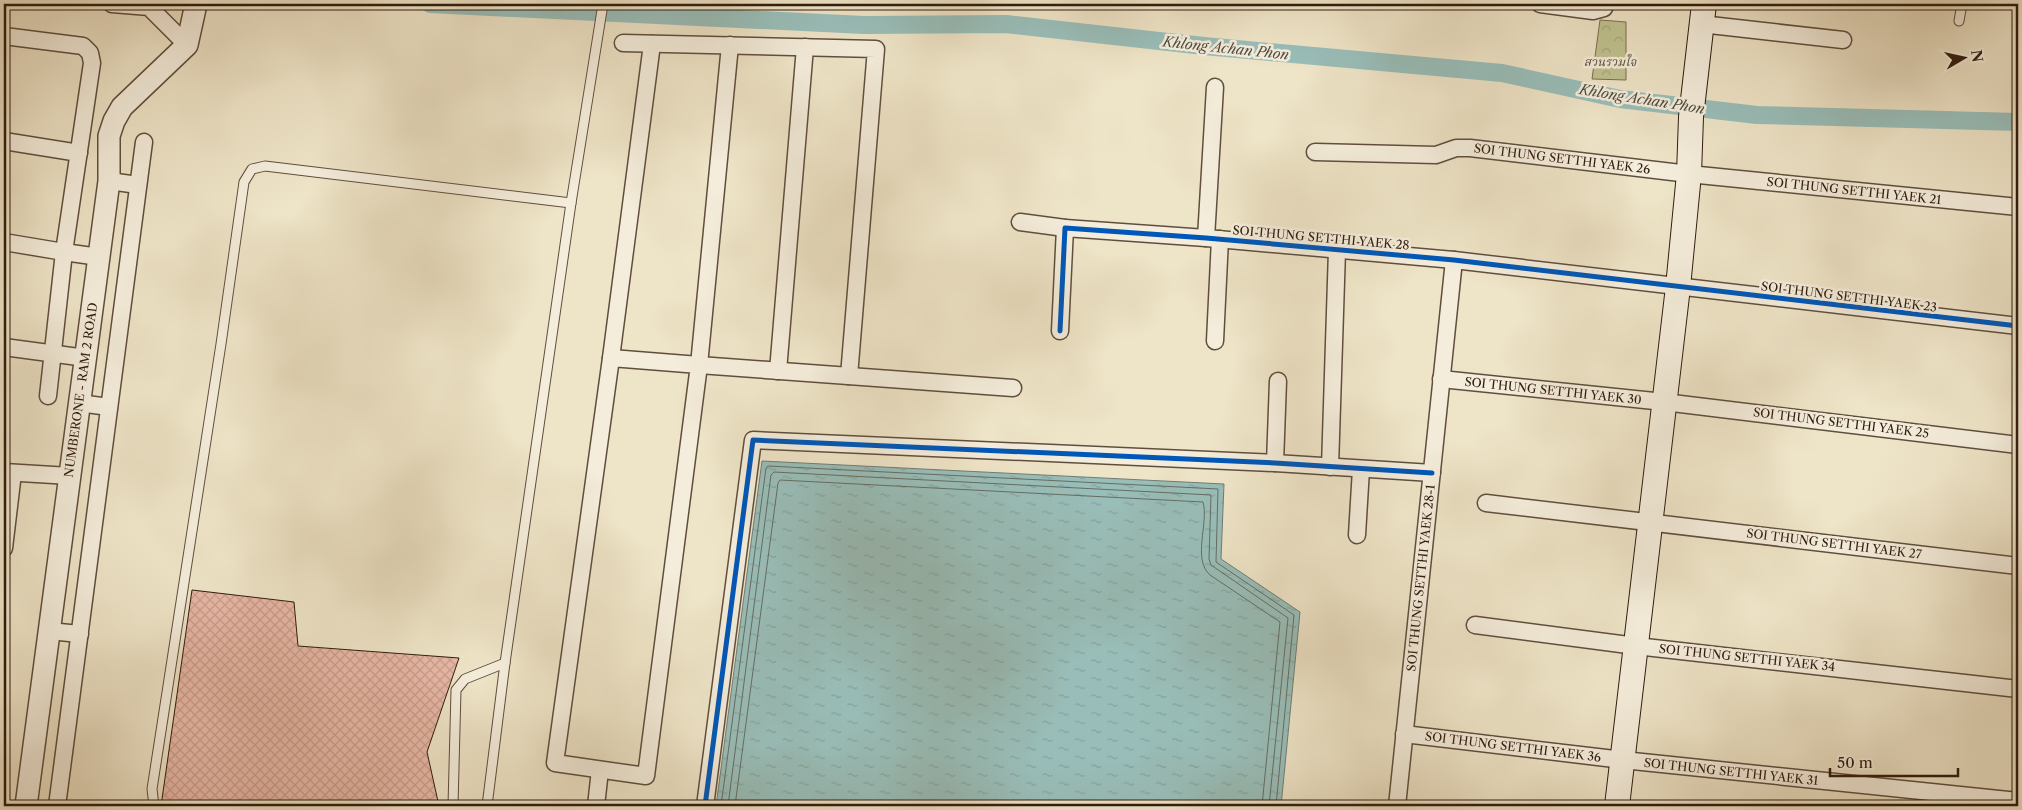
<svg xmlns="http://www.w3.org/2000/svg" width="2022" height="810" font-family="'Libre Caslon Text','Noto Serif Thai',serif">
  <style>
    .park { fill: url(#park-crowns); stroke: #786f50 }
    .water { fill: url(#water-ripples); stroke: #6f7d75 }
    .lines { fill: none; stroke-linecap: round; stroke-linejoin: round }
    .shore { stroke: #646d64; stroke-width: 1 }
    .canal { stroke: #99beb9; stroke-width: 18 }
    .building { fill: url(#building-cross-hatch); stroke: #301c0f }
    .service-casing { stroke: #604e3d; stroke-width: 11 }
    .minor-casing { stroke: #604e3d; stroke-width: 19 }
    .tertiary-casing { stroke: #604e3d; stroke-width: 24 }
    .secondary-casing { stroke: #301c0f; stroke-width: 26 }
    .service { stroke: #f4eddb; stroke-width: 9 }
    .minor { stroke: #f4eddb; stroke-width: 16 }
    .tertiary { stroke: #f4eddb; stroke-width: 21 }
    .secondary { stroke: #f4eddb; stroke-width: 24 }
    .cycleway-casing { stroke: #f4eddb; stroke-width: 8 }
    .cycleway { stroke: #0057b8; stroke-width: 5 }
    .labels { text-anchor: middle; stroke-width: 5; stroke-linejoin: round; paint-order: stroke }
    .park-label { font-size: 12px; font-style: italic; fill: #5b4e36; stroke: #f4eddb }
    .street-label { font-size: 12px; fill: #301c0f; stroke: #f4eddb }
    .water-label { font-size: 14px; font-style: italic; fill: #504d42; stroke: #f4eddb }
  </style>
  <defs>
    <pattern id="park-crowns" width="20" height="18" patternUnits="userSpaceOnUse" patternTransform="scale(1.25)"><rect width="20" height="18" fill="#c0c290"/><path d="M2 6a3 3 0 1 1 6 0M12 15a3 3 0 1 1 6 0" fill="none" stroke="#a5a67b"/></pattern>
    <pattern id="water-ripples" width="26" height="14" patternUnits="userSpaceOnUse" patternTransform="scale(1.25)"><rect width="26" height="14" fill="#99beb9"/><path d="M2 4q2-2 4 0t4 0M15 11q2-2 4 0t4 0" fill="none" stroke="#84a39e"/></pattern>
    <pattern id="building-cross-hatch" width="8" height="8" patternUnits="userSpaceOnUse" patternTransform="scale(1.25)"><rect width="8" height="8" fill="#e8b7a5"/><path d="M0 0l8 8M0 8l8-8" fill="none" stroke="#c79d8d"/></pattern>
  </defs>
  <rect width="100%" height="100%" fill="#eee4c7"/>
  <filter id="stains"><feTurbulence type="fractalNoise" baseFrequency=".004" numOctaves="4"/><feColorMatrix values="0 0 0 0 .2 0 0 0 0 .09 0 0 0 0 .02 0 0 0 .5 -.17"/></filter>
  <radialGradient id="worn" r=".72"><stop offset=".6" stop-color="#630" stop-opacity="0"/><stop offset="1" stop-color="#630" stop-opacity=".3"/></radialGradient>
  <path class="park" d="M1600,20L1626,22V80L1592,79Z"/>
  <path class="water" d="M762,461L1224,484L1221,559L1300,612L1281,806H716Z"/>
  <g class="lines">
    <g class="shore">
      <path d="M721,806L766,468L768,466L1218,489L1216,562L1294,615L1276,806"/>
      <path d="M728,806L771,475L774,472L1211,495L1209,559L1211,565L1288,618L1269,806"/>
      <path d="M735,806L778,483L780,480L1203,502C1209,523 1192,559 1210,575L1280,622L1262,806"/>
    </g>
    <path class="canal" d="M430,4L864,25L1006,24L1204,46L1502,73L1620,99L1757,115L2018,122"/>
  </g>
  <path class="building" d="M192,590L294,602L298,646L459,658L427,752L439,806H161Z"/>
  <g class="lines">
    <g class="service-casing">
      <g id="service">
        <path d="M1959,21L1962,4"/>
        <path d="M154,806L152,789L221,344L244,182L252,169L265,166L571,203"/>
        <path d="M453,806L456,690L465,679L505,663"/>
        <path d="M487,806L505,663L571,203L603,4"/>
      </g>
    </g>
    <g class="minor-casing">
      <g id="minor">
        <path d="M112,4L149,7L187,45"/>
        <path d="M1540,4L1593,11L1604,8L1606,4"/>
        <path d="M1701,24L1843,40"/>
        <path d="M4,36L83,46L90,53L92,63L64,252L99,257"/>
        <path d="M623,43L876,49L849,376"/>
        <path d="M730,45L699,365L1013,388"/>
        <path d="M4,141L79,153"/>
        <path d="M1315,152L1436,155L1456,148H1470L1689,174L2018,207"/>
        <path d="M109,181L138,185"/>
        <path d="M1020,222L1065,228"/>
        <path d="M1206,238L1215,87"/>
        <path d="M4,242L64,252L48,396"/>
        <path d="M1060,331L1065,228L1206,238L1454,260L2018,326"/>
        <path d="M1215,341L1220,239"/>
        <path d="M4,347L86,358"/>
        <path d="M611,358L699,365L646,776L555,763Z"/>
        <path d="M611,358L652,44"/>
        <path d="M778,371L805,47"/>
        <path d="M1441,379L1664,402L2018,445"/>
        <path d="M79,403L109,407"/>
        <path d="M1275,463L1278,381"/>
        <path d="M1330,467L1337,250"/>
        <path d="M4,472L70,476"/>
        <path d="M1486,503L2018,566"/>
        <path d="M1357,535L1361,469"/>
        <path d="M4,548L13,473"/>
        <path d="M1475,625L1636,646L2018,689"/>
        <path d="M49,631L80,634"/>
        <path d="M1404,734L1623,760L2018,801"/>
        <path d="M57,806L144,142"/>
        <path d="M596,806L600,770"/>
        <path d="M705,806L753,440L1275,463L1432,473"/>
        <path d="M1397,806L1454,260"/>
      </g>
    </g>
    <g class="tertiary-casing">
      <path id="tertiary" d="M26,806L109,181V136L114,121L122,107L187,45L196,4"/>
    </g>
    <g class="secondary-casing">
      <path id="secondary" d="M1617,806L1678,287L1689,174L1691,117L1704,4"/>
    </g>
    <use href="#service" class="service"/>
    <use href="#minor" class="minor"/>
    <use href="#tertiary" class="tertiary"/>
    <use href="#secondary" class="secondary"/>
    <g class="cycleway-casing">
      <g id="cycleway">
        <path d="M1060,331L1065,228L1206,238L1454,260L2018,326"/>
        <path d="M705,806L753,440L1275,463L1432,473"/>
      </g>
    </g>
    <use href="#cycleway" class="cycleway"/>
  </g>
  <g class="labels">
    <g class="park-label">
      <text x="1610" y="66">สวนรวมใจ</text>
    </g>
    <g class="street-label">
      <text transform="translate(1562 159) rotate(7)" y="4">SOI THUNG SETTHI YAEK 26</text>
      <text transform="translate(1854 191) rotate(6)" y="4">SOI THUNG SETTHI YAEK 21</text>
      <text transform="translate(1321 238) rotate(5)" y="4">SOI THUNG SETTHI YAEK 28</text>
      <text transform="translate(1849 297) rotate(7)" y="4">SOI THUNG SETTHI YAEK 23</text>
      <text transform="translate(81 390) rotate(-82)" y="4">NUMBERONE - RAM 2 ROAD</text>
      <text transform="translate(1553 391) rotate(6)" y="4">SOI THUNG SETTHI YAEK 30</text>
      <text transform="translate(1841 423) rotate(7)" y="4">SOI THUNG SETTHI YAEK 25</text>
      <text transform="translate(1834 544) rotate(7)" y="4">SOI THUNG SETTHI YAEK 27</text>
      <text transform="translate(1421 578) rotate(-84)" y="4">SOI THUNG SETTHI YAEK 28-1</text>
      <text transform="translate(1747 658) rotate(6)" y="4">SOI THUNG SETTHI YAEK 34</text>
      <text transform="translate(1513 747) rotate(7)" y="4">SOI THUNG SETTHI YAEK 36</text>
      <text transform="translate(1731 772) rotate(6)" y="4">SOI THUNG SETTHI YAEK 31</text>
    </g>
    <g class="water-label">
      <text transform="translate(1226 48) rotate(6)" y="5">Khlong Achan Phon</text>
      <text transform="translate(1642 99) rotate(9)" y="5">Khlong Achan Phon</text>
    </g>
  </g>
  <rect width="2022" height="810" fill="none" stroke="#eee4c7" stroke-width="20"/>
  <rect x="5" y="5" width="2012" height="800" fill="none" stroke="#301c0f" stroke-width="2.5"/>
  <rect x="10" y="10" width="2002" height="790" fill="none" stroke="#301c0f"/>
  <g transform="translate(1964 58) rotate(81)" stroke="#f4eddb" stroke-width="4" paint-order="stroke">
  <path d="M0-4L9 19L0 12L-9 19Z" fill="#301c0f"/>
  <text y="-8" font-size="14" font-weight="bold" text-anchor="middle" fill="#301c0f">N</text>
  </g>
  <path d="M1830 768v8h128v-8" fill="none" stroke="#301c0f" stroke-width="2.5"/>
  <text x="1837" y="768" font-size="15" fill="#301c0f" stroke="#f4eddb" stroke-width="4" paint-order="stroke">50 m</text>
  <rect width="100%" height="100%" filter="url(#stains)"/>
  <rect width="100%" height="100%" fill="url(#worn)"/>
</svg>
